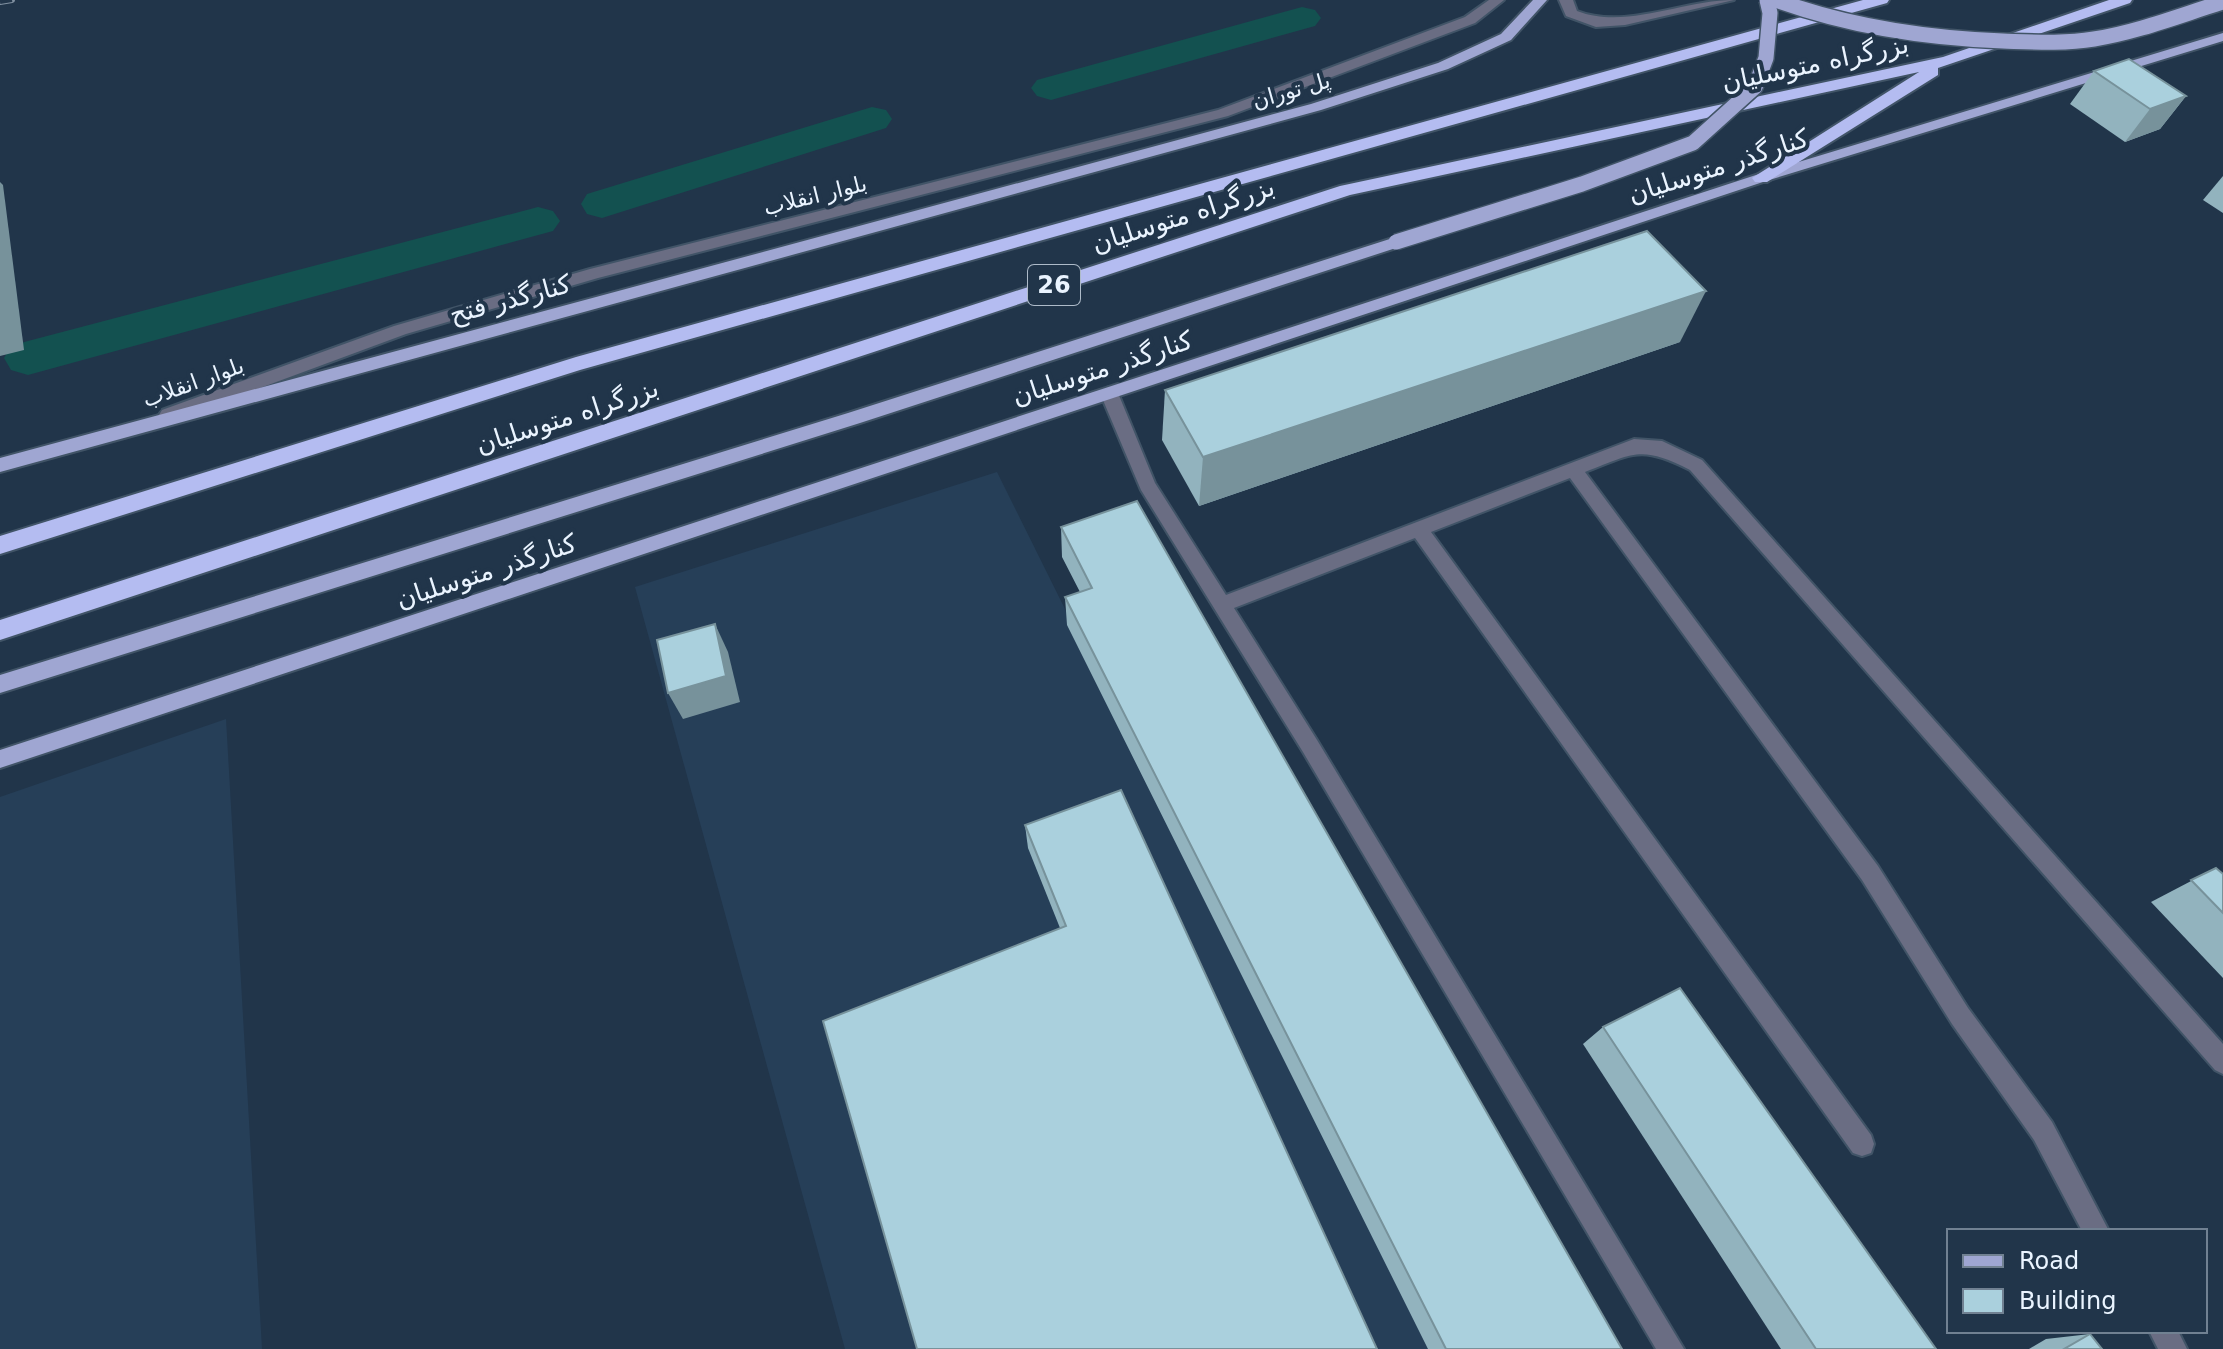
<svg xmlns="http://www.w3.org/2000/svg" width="2223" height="1349" font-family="'DejaVu Sans','Noto Naskh Arabic',sans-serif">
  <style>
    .built { fill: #263f58 }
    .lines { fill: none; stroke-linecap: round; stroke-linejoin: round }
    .canal { fill: #135150; fill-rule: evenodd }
    .minor-casing { stroke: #415467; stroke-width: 4 }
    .major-casing { stroke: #415467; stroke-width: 4 }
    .highway-casing { stroke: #415467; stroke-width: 4 }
    .minor { fill: #6a6d83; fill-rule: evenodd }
    .major { fill: #9fa6d2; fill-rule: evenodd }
    .highway { fill: #b4bcf1; fill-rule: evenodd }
    .rail-casing { stroke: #8191a1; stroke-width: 6 }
    .rail { stroke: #21354a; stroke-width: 4; stroke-dasharray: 13; stroke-linecap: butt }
    .major-bridge-casing { stroke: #415467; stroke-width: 18; stroke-linecap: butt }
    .major-bridge { stroke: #9fa6d2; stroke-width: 15 }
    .wall { fill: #92b3be }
    .shaded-wall { fill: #77929b }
    .building { fill: #aad0dd; stroke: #77929b; stroke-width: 2 }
    .labels { text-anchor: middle; stroke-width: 8; stroke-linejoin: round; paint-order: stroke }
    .far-street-label { font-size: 22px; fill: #eaf4ff; stroke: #21354a }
    .shield { fill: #21354a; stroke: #aebbc9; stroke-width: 2 }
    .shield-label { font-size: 24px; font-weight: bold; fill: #eaf4ff }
    .street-label { font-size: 26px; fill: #eaf4ff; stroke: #21354a }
  </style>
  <rect width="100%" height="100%" fill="#21354a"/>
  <g class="built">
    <path d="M997,472L1432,1349H845L635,587Z"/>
    <path d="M226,719L262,1349H0V797Z"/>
  </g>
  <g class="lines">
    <g class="canal">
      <path d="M1302,7L1315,10L1321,18L1315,26L1051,100L1037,96L1031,88L1037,80Z"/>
      <path d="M872,107L886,110L892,119L886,128L602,218L587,214L581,204L587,194Z"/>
      <path d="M538,207L553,211L560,221L553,231L28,375L11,370L4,358L11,346L28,341Z"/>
    </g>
    <g class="minor-casing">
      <g id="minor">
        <path d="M1489,0H1504L1475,23L1228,116L598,278L406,334L174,420L168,421L159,415L162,410L394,326L590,269L1218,110L1465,17Z"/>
        <path d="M1559,0H1573L1577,11C1626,30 1682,0 1734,0L1625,25L1596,27L1566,16Z"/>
        <path d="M1109,387L1118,393L1155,483L1226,595L1634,439L1662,441L1702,460L2223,1044V1074L2215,1070L1690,470C1641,445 1634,453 1585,472L1878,866L1968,1008L2052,1122L2109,1231H2082L2034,1140L1952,1024L1862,880L1570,478L1431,532L1871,1135L1874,1144L1871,1153L1862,1156L1853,1153L1415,538L1234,608L1317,740L1684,1349H1656L1303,752L1141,490L1100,393Z"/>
        <path d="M2149,1331H2178L2187,1349H2158Z"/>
      </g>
    </g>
    <g class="major-casing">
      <g id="major">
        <path d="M1533,0H1547L1511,40L1448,69L1321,110L0,472V458L1311,104L1438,63L1501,34Z"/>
        <path d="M2223,33V41L1766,181L0,768V750L1756,175Z"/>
        <path d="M1396,237L1404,242L1402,246L860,423L0,693V675L848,413Z"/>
      </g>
    </g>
    <g class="highway-casing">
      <g id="highway">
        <path d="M1863,0H1889L1887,3L580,370L0,554V536L576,357Z"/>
        <path d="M2109,0H2132L2130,3L1938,68V75L1767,182H1755L1752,178L1919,72L1350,195L0,640V620L1340,186L1943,57Z"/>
      </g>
    </g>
    <use href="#minor" class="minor"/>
    <use href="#major" class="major"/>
    <use href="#highway" class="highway"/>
    <g class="rail-casing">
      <path id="rail" d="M0,2L12,0"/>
    </g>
    <use href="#rail" class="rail"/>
    <g class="major-bridge-casing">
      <g id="major-bridge">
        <path d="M1776,0C1850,27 1925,38 2003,41C2033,42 2064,44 2094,39C2138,32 2181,15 2223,2"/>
        <path d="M1396,242L1582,184L1693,143L1755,87L1766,58L1770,13L1767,0"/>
      </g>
    </g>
    <use href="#major-bridge" class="major-bridge"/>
  </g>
  <g class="wall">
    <path d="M2094,71L2186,96L2160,129L2125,142L2070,104Z"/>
    <path d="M2223,176V213L2203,200Z"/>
    <path d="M1680,342L1199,506L1162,440L1165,390Z"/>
    <path d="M1061,527L1622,1349H1428L1067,625L1065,597L1080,592L1062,557Z"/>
    <path d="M1025,825L1377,1349L1060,928L1028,848Z"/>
    <path d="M2216,868L2223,874V978L2151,902Z"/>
    <path d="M1603,1027L1936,1349H1781L1583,1044Z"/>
    <path d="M2090,1334L2102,1349H2029L2046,1339Z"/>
  </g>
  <g class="shaded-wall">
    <path d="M2186,96L2160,129L2125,142L2150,109Z"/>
    <path d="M0,182L3,185L24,350L0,356Z"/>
    <path d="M1706,291L1680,342L1199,506L1203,457Z"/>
    <path d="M715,624L728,652L740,702L683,719L668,693Z"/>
  </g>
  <g class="building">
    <path d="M2129,59L2186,96L2150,109L2094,71Z"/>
    <path d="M1647,231L1706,291L1203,457L1165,390Z"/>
    <path d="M1137,501L1622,1349H1446L1065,597L1092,588L1061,527Z"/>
    <path d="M715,624L726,676L668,693L657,640Z"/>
    <path d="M1121,790L1377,1349H917L823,1021L1066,926L1025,825Z"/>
    <path d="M2216,868L2223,874V913L2191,880Z"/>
    <path d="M1680,988L1936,1349H1816L1603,1027Z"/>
    <path d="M2090,1334L2102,1349H2064Z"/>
  </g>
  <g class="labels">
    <g class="far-street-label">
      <text transform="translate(1291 90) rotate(-16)" y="8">پل توران</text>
      <text transform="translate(815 195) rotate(-14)" y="8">بلوار انقلاب</text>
      <text transform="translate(193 382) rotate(-20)" y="8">بلوار انقلاب</text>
    </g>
    <rect class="shield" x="1028" y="265" width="52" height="40" rx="6"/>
    <g class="shield-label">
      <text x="1054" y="293">26</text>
    </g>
    <g class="street-label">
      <text transform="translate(1815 63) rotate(-12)" y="9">بزرگراه متوسلیان</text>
      <text transform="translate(1718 166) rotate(-18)" y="9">کنارگذر متوسلیان</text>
      <text transform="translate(1183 215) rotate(-18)" y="9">بزرگراه متوسلیان</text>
      <text transform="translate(510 299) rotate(-15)" y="9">کنارگذر فتح</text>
      <text transform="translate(1102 368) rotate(-18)" y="9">کنارگذر متوسلیان</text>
      <text transform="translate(567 416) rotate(-18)" y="9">بزرگراه متوسلیان</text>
      <text transform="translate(486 571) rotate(-18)" y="9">کنارگذر متوسلیان</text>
    </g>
  </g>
  <rect x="1947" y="1229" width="260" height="104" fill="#21354a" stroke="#718192" stroke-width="2"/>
  <rect x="1963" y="1255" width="40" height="12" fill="#9fa6d2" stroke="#718192" stroke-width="2"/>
  <text x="2019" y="1269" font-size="24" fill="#eaf4ff">Road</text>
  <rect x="1963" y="1289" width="40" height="24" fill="#aad0dd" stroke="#718192" stroke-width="2"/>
  <text x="2019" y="1309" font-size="24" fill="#eaf4ff">Building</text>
</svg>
